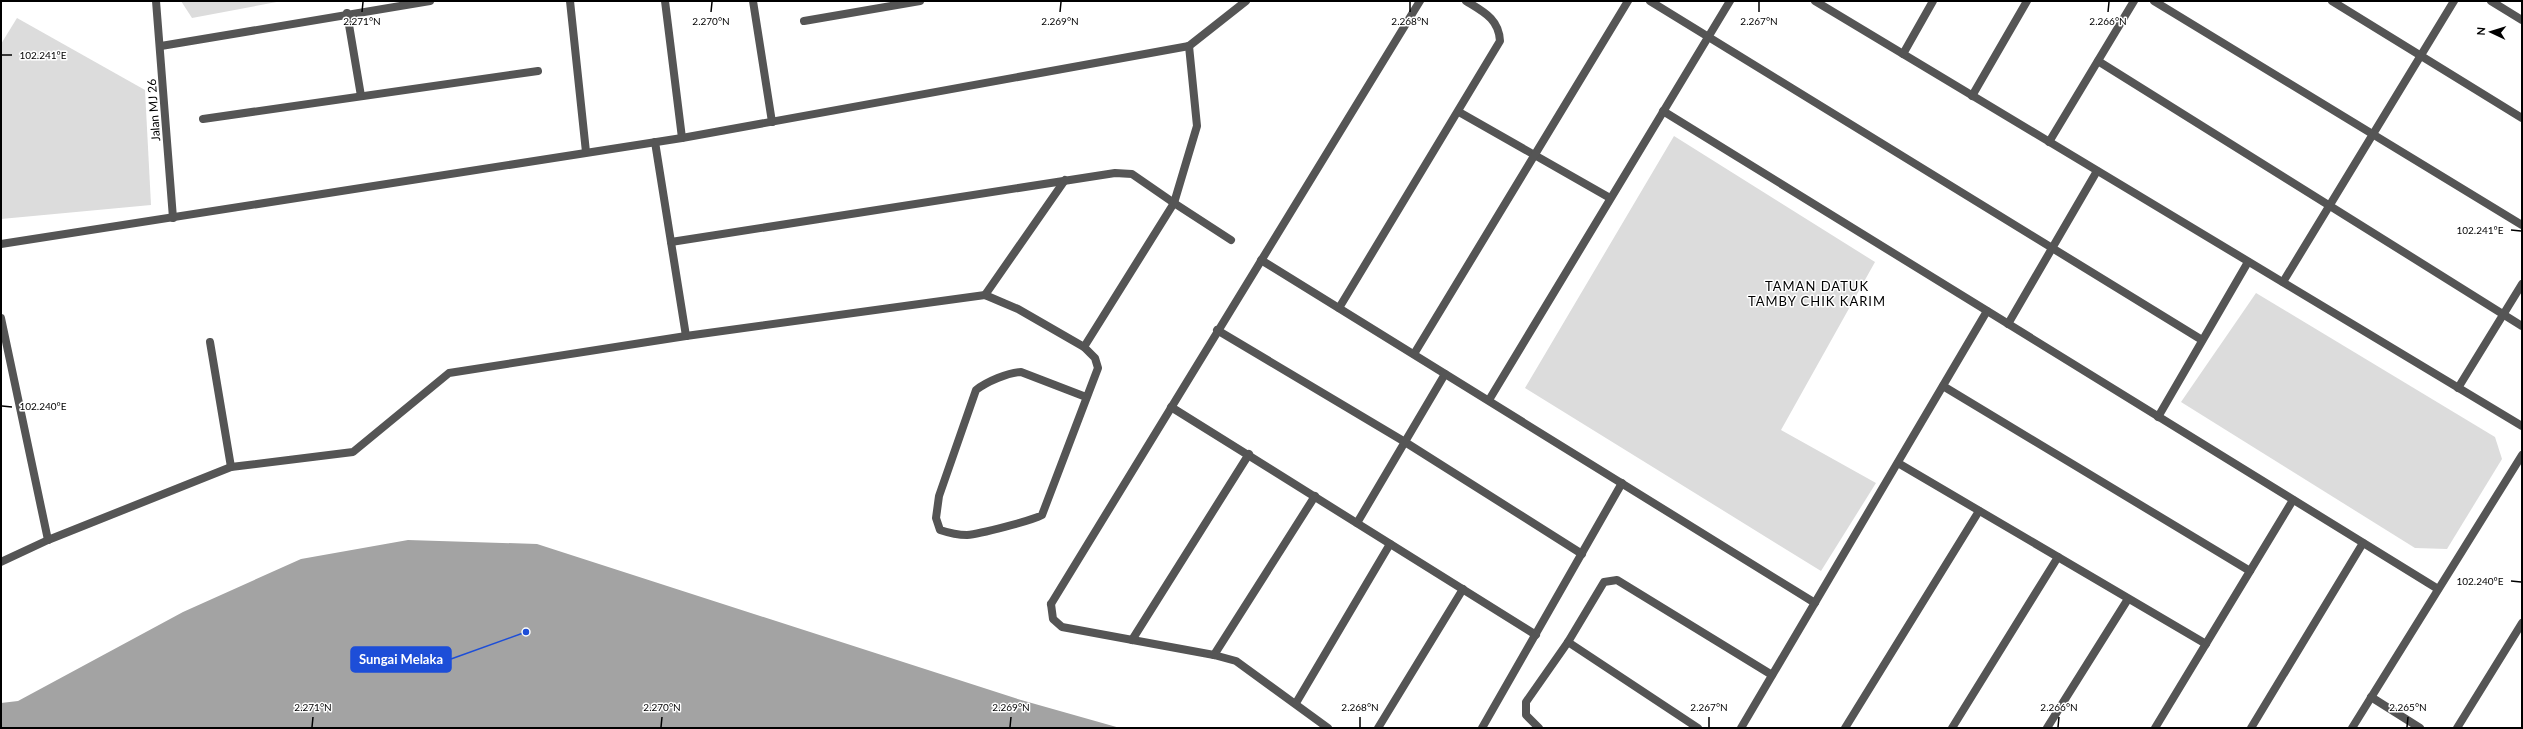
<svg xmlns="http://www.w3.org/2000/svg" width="2523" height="729" font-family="Lato,sans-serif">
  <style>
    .green { fill: #dcdcdc }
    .water { fill: #a3a3a3 }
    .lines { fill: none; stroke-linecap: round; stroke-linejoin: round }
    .service { stroke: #555; stroke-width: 8 }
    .minor { stroke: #555; stroke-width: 8 }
    .ticks { fill: none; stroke: #000; stroke-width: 1.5 }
    .labels { text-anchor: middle; stroke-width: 3; stroke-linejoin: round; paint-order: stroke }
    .street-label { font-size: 12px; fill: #000; stroke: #fff }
    .neighbourhood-label { font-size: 13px; letter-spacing: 1px; fill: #000; stroke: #fff }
    .ticks-label { font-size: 10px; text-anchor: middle; fill: #000; stroke: #fff; stroke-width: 3; stroke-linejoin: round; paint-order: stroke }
    .leader { fill: none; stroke: #1d4ed8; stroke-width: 1.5 }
    .callout-dot { fill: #1d4ed8; stroke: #fff; stroke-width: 1.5 }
    .callout { fill: #1d4ed8; stroke: #1d4ed8; stroke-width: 1.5 }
    .callout-label { font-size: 13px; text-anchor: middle; font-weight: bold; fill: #fff }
  </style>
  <rect width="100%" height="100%" fill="#fff"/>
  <g class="green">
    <path d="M181,1H282L192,18Z"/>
    <path d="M17,18L145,90L151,205L1,219V44Z"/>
    <path d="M1674,136L1875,262L1781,430L1876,483L1821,571L1525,388Z"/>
    <path d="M2256,293L2495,437L2502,459L2447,549L2415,548L2181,402Z"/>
  </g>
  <path class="water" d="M408,540L537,544L1021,700L1120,728H1V703L18,701L183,612L301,559Z"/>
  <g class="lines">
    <g class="service">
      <path d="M665,1L682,138"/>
      <path d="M1650,1L2202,340"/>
      <path d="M2332,1L2522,118"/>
      <path d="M347,13L361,96"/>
      <path d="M804,21L920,1"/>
      <path d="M2098,61L2522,326"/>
      <path d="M1972,96L2027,1"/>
      <path d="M1459,112L1610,198"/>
      <path d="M203,119L538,71"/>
      <path d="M655,142L686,336"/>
      <path d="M671,242L1115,173L1132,174L1174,203"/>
      <path d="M2283,282L2454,1"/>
      <path d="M985,295L1065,180"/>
      <path d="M2008,324L2097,171"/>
      <path d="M1217,330L1405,442L1582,554"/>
      <path d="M1084,347L1095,358L1098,368L1042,515C1031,521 979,534 967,535C957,535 949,533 940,530L936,518L939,496L976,390C986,382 1009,372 1021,372L1086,397"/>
      <path d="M1414,354L1628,1"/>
      <path d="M1943,386L2250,571"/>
      <path d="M2458,388L2522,284"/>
      <path d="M1357,523L1445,374"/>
      <path d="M1051,604L1420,1"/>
      <path d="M1214,655L1315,496"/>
      <path d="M2371,697L2420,728"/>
      <path d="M1378,728L1463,589"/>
      <path d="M1539,728L1526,715V702L1568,642L1604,582L1617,580L1772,675"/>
      <path d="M1845,728L1979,511"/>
      <path d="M2047,728L2128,599"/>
      <path d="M2251,728L2363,543"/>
      <path d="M2457,728L2522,623"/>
    </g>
    <g class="minor">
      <path d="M156,1L173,218"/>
      <path d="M570,1L586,152"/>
      <path d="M753,1L772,122"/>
      <path d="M1815,1L2522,426"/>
      <path d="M2154,1L2522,225"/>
      <path d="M2491,1L2522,20"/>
      <path d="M161,46L430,1"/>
      <path d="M1903,54L1933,1"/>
      <path d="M1663,111L2438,589"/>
      <path d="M2049,142L2134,1"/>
      <path d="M1174,203L1231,240"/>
      <path d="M1,244L682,138L1189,46L1246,1"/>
      <path d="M1261,260L1815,603"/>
      <path d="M1339,308L1500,41C1499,19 1484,12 1466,1"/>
      <path d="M1,318L48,540"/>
      <path d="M210,342L231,467"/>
      <path d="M1489,400L1730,1"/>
      <path d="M1171,407L1536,635"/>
      <path d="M2158,417L2248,262"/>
      <path d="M1898,463L2206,644"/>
      <path d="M1,562L48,540L231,467L353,452L449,373L686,336L985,295L1018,309L1084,347L1174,203L1197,126L1189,46"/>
      <path d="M1051,604L1053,619L1062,627L1214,655L1236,661L1328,728"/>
      <path d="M1132,640L1249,454"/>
      <path d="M1568,642L1698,728"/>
      <path d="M1296,703L1390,544"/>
      <path d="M1482,728L1622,483"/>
      <path d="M1741,728L1987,311"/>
      <path d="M1952,728L2058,557"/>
      <path d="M2155,728L2293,500"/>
      <path d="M2352,728L2522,455"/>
    </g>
  </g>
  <path class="ticks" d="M362,12L363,2M711,12L712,2M1060,12L1061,2M1410,12V2M1759,12V2M2108,12L2109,2M2,55H12M2511,230L2521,231M2,406L12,407M2511,581L2521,582M312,727L313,717M661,727L662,717M1010,727L1011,717M1360,727V717M1709,727V717M2058,727L2059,717M2407,727L2408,717"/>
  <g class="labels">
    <g class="street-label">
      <text transform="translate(154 110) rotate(-94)" y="4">Jalan MJ 26</text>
    </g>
    <g class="neighbourhood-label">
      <text x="1817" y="291">TAMAN DATUK<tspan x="1817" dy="15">TAMBY CHIK KARIM</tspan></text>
    </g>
  </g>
  <g class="ticks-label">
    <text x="362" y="25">2.271°N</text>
    <text x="711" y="25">2.270°N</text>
    <text x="1060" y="25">2.269°N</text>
    <text x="1410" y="25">2.268°N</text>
    <text x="1759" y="25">2.267°N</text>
    <text x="2108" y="25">2.266°N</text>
    <text x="43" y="59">102.241°E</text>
    <text x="2480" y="234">102.241°E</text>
    <text x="43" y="410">102.240°E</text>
    <text x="2480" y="585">102.240°E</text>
    <text x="313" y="711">2.271°N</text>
    <text x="662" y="711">2.270°N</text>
    <text x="1011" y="711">2.269°N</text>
    <text x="1360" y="711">2.268°N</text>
    <text x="1709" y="711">2.267°N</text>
    <text x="2059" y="711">2.266°N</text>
    <text x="2408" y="711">2.265°N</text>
  </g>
  <path class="leader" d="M526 632L451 659"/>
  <circle class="callout-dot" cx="526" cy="632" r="4"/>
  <rect class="callout" x="351" y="647" width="100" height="25" rx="4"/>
  <g class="callout-label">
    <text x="401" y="664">Sungai Melaka</text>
  </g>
  <rect width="2523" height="729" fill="none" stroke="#000000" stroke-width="4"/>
  <g transform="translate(2491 32) rotate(274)" stroke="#ffffff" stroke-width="3" paint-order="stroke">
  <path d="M0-3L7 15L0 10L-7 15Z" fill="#000000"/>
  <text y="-6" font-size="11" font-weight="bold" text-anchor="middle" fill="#000000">N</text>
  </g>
</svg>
